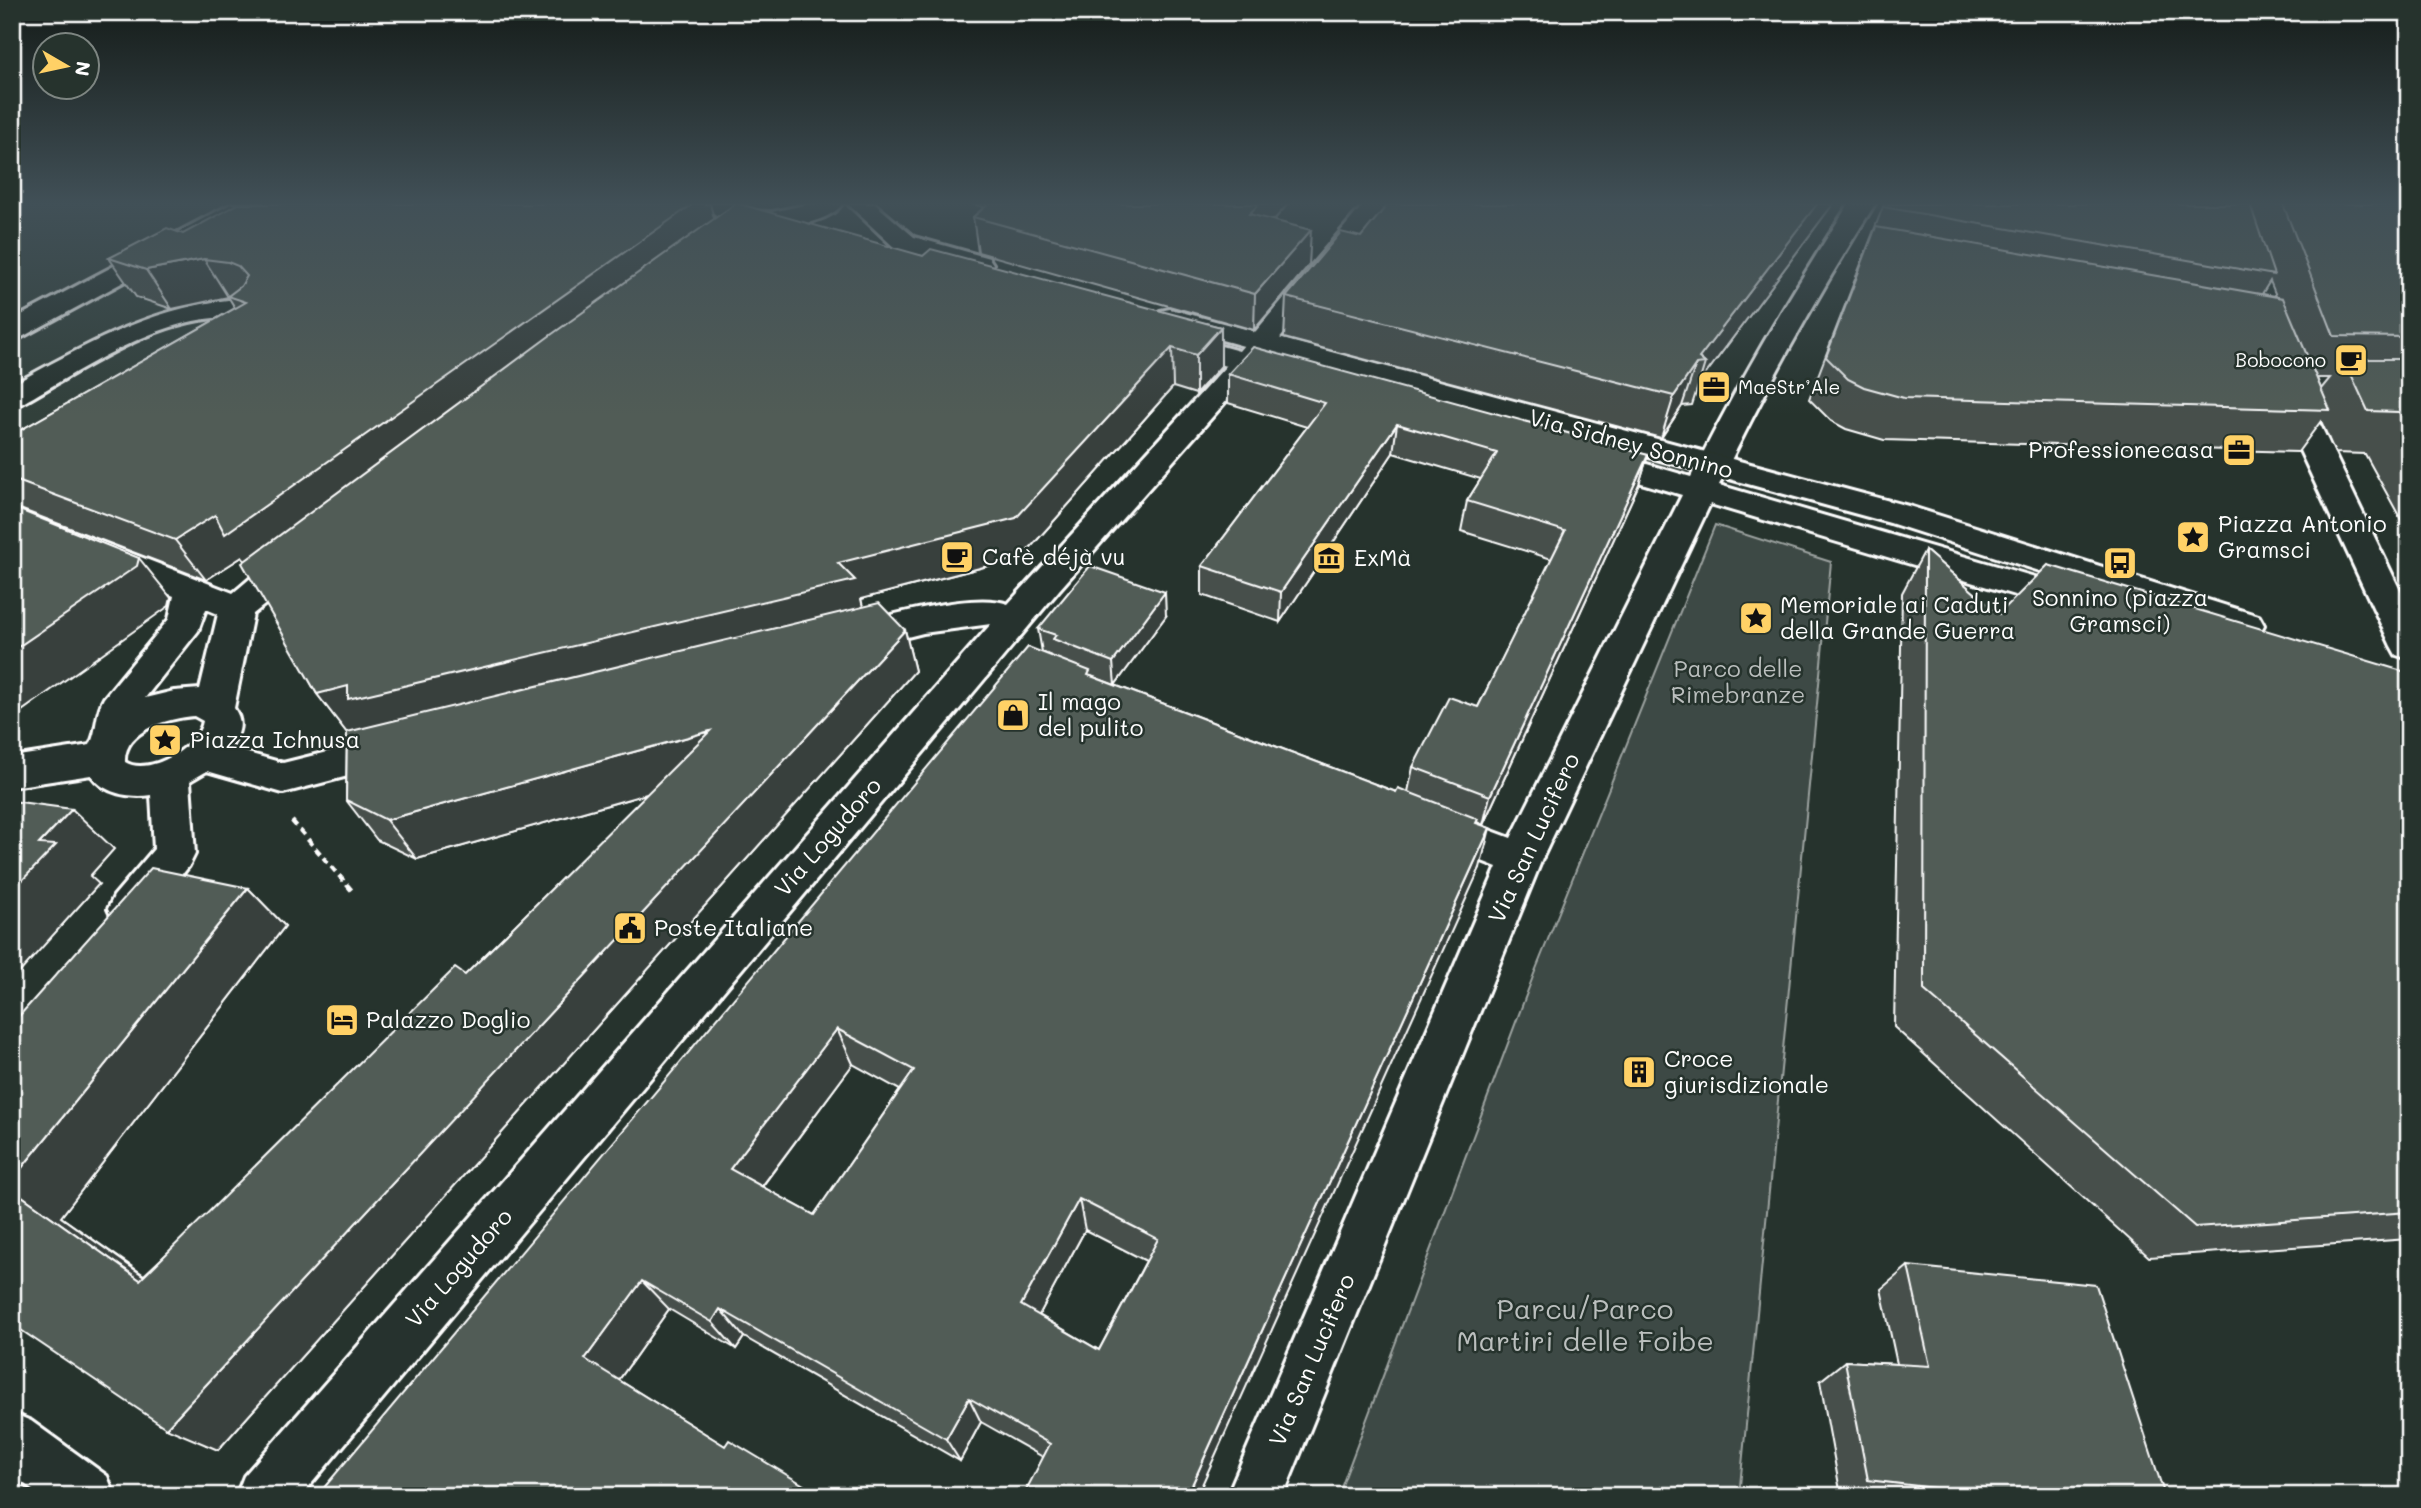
<svg xmlns="http://www.w3.org/2000/svg" width="2421" height="1508" font-family="Mali,sans-serif">
  <style>
    .built { fill: #333f3a }
    .green { fill: #3e4944; stroke: #9ea4a2; stroke-width: 2 }
    .lines { fill: none; stroke-linecap: round; stroke-linejoin: round }
    .minor-casing { stroke: #fff; stroke-width: 6 }
    .major-casing { stroke: #fff; stroke-width: 6 }
    .path { stroke: #fff; stroke-width: 4.5; stroke-dasharray: 7 5; stroke-linecap: butt }
    .minor { fill: #26332d; fill-rule: evenodd }
    .major { fill: #26332d; fill-rule: evenodd }
    .wall { fill: #464f4b; stroke: #fff; stroke-width: 2; fill-rule: evenodd }
    .shaded-wall { fill: #39403d; stroke: #fff; stroke-width: 2 }
    .building { fill: #515c57; stroke: #fff; stroke-width: 2; fill-rule: evenodd }
    .labels { text-anchor: middle; stroke-width: 5; stroke-linejoin: round; paint-order: stroke }
    .far-poi-label { font-size: 19px; fill: #fff; stroke: #26332d; text-anchor: end }
    .street-label { font-size: 23px; fill: #fff; stroke: #26332d }
    .poi-label { font-size: 23px; fill: #fff; stroke: #26332d; text-anchor: start }
    .park-label { font-size: 23px; fill: #bbbfbe; stroke: #26332d }
    .near-park-label { font-size: 28px; fill: #bbbfbe; stroke: #26332d }
  </style>
  <rect width="100%" height="100%" fill="#26332d"/>
  <filter id="ink" filterUnits="userSpaceOnUse"><feTurbulence type="fractalNoise" baseFrequency=".0143" numOctaves="2"/><feDisplacementMap in="SourceGraphic" scale="14" xChannelSelector="R" yChannelSelector="G"/><feConvolveMatrix kernelMatrix="1 2 1 2 8 2 1 2 1" color-interpolation-filters="sRGB"/></filter>
  <g filter="url(#ink)">
    <path class="built" d="M12,204H478L12,479Z"/>
    <path class="green" d="M1715,525L1831,562L1739,1496H1338L1534,974Z"/>
    <g class="lines">
      <g class="minor-casing">
        <g id="minor">
          <path d="M231,204H262L258,209L22,337L12,339V320Z"/>
          <path d="M1364,204H1390L1264,358L1301,369L1306,375L1301,381L1291,384L1251,373L1059,590L301,1496H236L244,1476L991,624L923,633L852,651L839,647L834,638L839,629C878,618 972,591 1008,604L1226,366L1160,347L1156,341L1160,335L1170,332L1239,351Z"/>
          <path d="M1849,204H1875C1818,294 1765,389 1719,485L2090,593L2095,602L2090,611L2078,614L1710,504L1542,859L1283,1496H1227L1497,867L1424,838L1418,827L1424,816L1438,811L1511,838L1682,495L1581,465L1576,458L1581,451L1592,448L1691,477C1738,383 1792,291 1849,204Z"/>
          <path d="M228,300C243,301 259,302 268,315C259,333 242,342 222,337L218,331L222,325L238,318C164,312 84,369 23,403L12,406V385C82,347 148,309 228,300Z"/>
          <path d="M2289,380L2300,383L2409,609V659L2396,655L2391,646L2290,429L2274,389L2278,383Z"/>
          <path d="M12,507L233,593C255,576 282,544 311,552L316,560L311,568L253,614L234,708C244,723 240,733 230,748L283,763L399,734L413,739L418,749L413,759L283,793L207,771L190,781L195,854L189,866L144,922L129,927L114,922L108,909L114,896L154,849L151,795C130,798 104,794 91,775L12,787V757L90,745C98,730 95,713 104,698L169,619L174,596L12,530ZM206,609L218,614L200,689L174,691L145,698L198,631ZM194,716L203,721C199,747 148,777 125,762C123,730 169,718 194,716Z"/>
          <path d="M12,1413L31,1421L107,1476L115,1496H40L12,1474Z"/>
        </g>
      </g>
      <g class="major-casing">
        <g id="major">
          <path d="M704,204H733L748,211L772,212L809,204H842C822,233 727,236 704,204Z"/>
          <path d="M848,204H875L914,237L989,258L993,264L989,270L980,272L896,249Z"/>
          <path d="M1170,309L1912,507L2259,616L2264,625L2259,634L2246,637L1890,523L1160,323L1156,317L1160,311Z"/>
        </g>
      </g>
      <path class="path" d="M292,821L354,893"/>
      <use href="#minor" class="minor"/>
      <use href="#major" class="major"/>
    </g>
    <g class="wall">
      <path d="M971,204H1288L1273,221L1309,265L1254,330L978,252L973,217L984,207Z"/>
      <path d="M1388,204H1833L1699,383L1692,405L1682,406L1661,438L1284,338L1286,297L1361,237Z"/>
      <path d="M1884,204H2409V534L2365,454L2335,453L2321,421L2298,452L1884,440L1846,429L1831,421L1809,399ZM2270,281L2276,296L2262,294ZM2317,378H2330L2321,389Z"/>
      <path d="M714,218L923,256L1221,327V366L1196,394L1173,387L1022,557L861,599L863,607L905,630L915,671L218,1450L12,1324V1024L248,888L285,926L61,1217L144,1275L465,975L647,794L417,859L377,840L346,800L347,733L317,694L242,557L206,580L12,506V435L235,308L229,298L228,297L172,309L136,297L109,258L183,234Z"/>
      <path d="M1228,374L1648,455L1639,484L1483,825L1477,822L1480,868L1043,1457L981,1422L960,1461L744,1337L736,1349L669,1309L619,1380L725,1446L822,1496H317L1055,658L1042,652L1038,629L1166,616L1115,685L1091,676L1396,792H1408L1413,767L1478,707L1552,559L1461,531L1467,501L1481,479L1393,453L1280,622L1202,595V566L1307,427L1228,403ZM853,1064L900,1090L814,1215L762,1187ZM1085,1230L1146,1261L1099,1350L1039,1315Z"/>
      <path d="M1925,550L1999,614L2409,673V1239L2149,1257L1894,1027L1902,593Z"/>
      <path d="M1908,1266L2165,1496H1841L1820,1381L1845,1361L1897,1364L1881,1289Z"/>
    </g>
    <g class="shaded-wall">
      <path d="M693,204H710L718,232L255,574L242,557L206,580L175,540Z"/>
      <path d="M1259,204H1288L1248,249L1249,214Z"/>
      <path d="M1817,204H1833L1699,383L1705,363L1699,358Z"/>
      <path d="M1311,230L1309,265L1254,330L1255,294Z"/>
      <path d="M204,259L228,297L172,309L146,270Z"/>
      <path d="M1221,327V366L1196,394V355Z"/>
      <path d="M1172,348L1173,387L1022,557L861,599L866,620L347,733L317,694Z"/>
      <path d="M1696,364L1682,406L1661,438L1674,396Z"/>
      <path d="M1397,424L1393,453L1280,622L1281,592Z"/>
      <path d="M1648,455L1639,484L1483,825L1490,796Z"/>
      <path d="M139,558L171,598L169,606L12,718V651Z"/>
      <path d="M1165,592L1166,616L1115,685L1113,662Z"/>
      <path d="M905,630L915,671L218,1450L166,1428Z"/>
      <path d="M710,731L728,771L417,859L386,820Z"/>
      <path d="M72,809L114,849L90,876L99,884L12,981V891L39,844Z"/>
      <path d="M1490,828L1480,868L1197,1496H1187Z"/>
      <path d="M248,888L285,926L61,1217L189,1308L140,1280L12,1189V1180Z"/>
      <path d="M837,1029L853,1064L751,1201L730,1169Z"/>
      <path d="M1079,1199L1085,1230L1030,1332L1021,1305Z"/>
      <path d="M642,1281L669,1309L616,1384L585,1359Z"/>
      <path d="M720,1309L744,1337L736,1349L712,1322Z"/>
      <path d="M969,1398L981,1422L960,1461L946,1439Z"/>
    </g>
    <g class="building">
      <path d="M238,204H693L225,534L215,515L175,540L12,479V435L246,302L228,296L241,286L247,276L238,266L228,262L204,259L146,270L109,258L167,228L183,234Z"/>
      <path d="M735,204H740L923,256L931,249L1221,327L1196,355L1172,348L1016,518L838,563L855,580L348,699V686L317,694L242,563L548,337Z"/>
      <path d="M989,204H1259L1249,214L1311,230L1255,294L973,217Z"/>
      <path d="M1388,204H1817L1699,358L1705,363L1696,364L1674,396L1286,297L1341,232L1361,237Z"/>
      <path d="M1884,204H2250L2274,275L1883,207Z"/>
      <path d="M2283,204H2409V337L2334,336Z"/>
      <path d="M1876,227L2283,298L2330,410L1904,398L1864,387L1848,379L1826,357Z"/>
      <path d="M1253,347L1648,455L1490,796L1413,767L1449,697L1478,707L1565,531L1467,501L1497,453L1397,424L1281,592L1202,566L1325,403L1228,374Z"/>
      <path d="M2344,359H2409V428L2399,412L2368,411Z"/>
      <path d="M12,507L139,558L137,566L12,651Z"/>
      <path d="M1925,550L1999,614L2048,565L2409,673V1212L2195,1227L1924,990Z"/>
      <path d="M1090,566L1165,592L1113,662L1053,639L1056,635L1038,629Z"/>
      <path d="M879,603L905,630L166,1428L12,1324V1189L140,1280L455,968L465,975L710,731L386,820L346,800L347,732Z"/>
      <path d="M1028,647L1090,671L1088,675L1396,792L1398,788L1478,819L1476,823L1490,828L1187,1496H1023L1050,1444L969,1398L946,1439L720,1309L712,1322L642,1281L585,1359L725,1446L729,1440L822,1496H317ZM837,1029L914,1070L814,1215L730,1169ZM1079,1199L1158,1239L1099,1350L1021,1305Z"/>
      <path d="M12,801L72,809L39,844L56,845L12,891Z"/>
      <path d="M151,868L248,888L12,1180V1024Z"/>
      <path d="M1908,1266L2096,1285L2165,1496H1960L1959,1491L1868,1480L1845,1361L1930,1366Z"/>
    </g>
  </g>
  <linearGradient id="sky" x2="0" y2="1"><stop stop-color="#151c19"/><stop offset="0.49" stop-color="#415057"/><stop offset="1" stop-color="#415057" stop-opacity="0"/></linearGradient>
  <rect width="2421" height="415" fill="url(#sky)"/>
  <defs>
    <g id="cafe-square" transform="scale(1.75)"><rect x="-9" y="-9" width="18" height="18" rx="4" fill="#ffd166" stroke="#26332d"/><path d="M-5.5-4.5H6V0H3Q3 3.5 0 3.5H-2.5Q-5.5 3.5-5.5 0ZM3-3.2v2h1.7v-2ZM-6 4.5H4V6H-6Z" fill="#111"/></g>
    <g id="office-square" transform="scale(1.75)"><rect x="-9" y="-9" width="18" height="18" rx="4" fill="#ffd166" stroke="#26332d"/><path d="M-6-3h4V-5.5h4V-3h4V5H-6ZM-1-4.5V-3h2v-1.5ZM-6 0V1H6V0Z" fill="#111"/></g>
    <g id="sight-square" transform="scale(1.75)"><rect x="-9" y="-9" width="18" height="18" rx="4" fill="#ffd166" stroke="#26332d"/><path d="M0-6L1.8-2.2L6-1.7L2.9 1.2L3.7 5.4L0 3.3L-3.7 5.4L-2.9 1.2L-6-1.7L-1.8-2.2Z" fill="#111"/></g>
    <g id="museum-square" transform="scale(1.75)"><rect x="-9" y="-9" width="18" height="18" rx="4" fill="#ffd166" stroke="#26332d"/><path d="M0-6L6-3V-2H-6V-3ZM-5-1h2V3h-2ZM-1-1h2V3h-2ZM3-1h2V3H3ZM-6 4H6V6H-6Z" fill="#111"/></g>
    <g id="bus-square" transform="scale(1.75)"><rect x="-9" y="-9" width="18" height="18" rx="4" fill="#ffd166" stroke="#26332d"/><path d="M-5-6H5V4H4V6H2V4H-2V6H-4V4H-5ZM-3.5-4V0h7V-4ZM-3.5 1.2v1.5H-2V1.2ZM2 1.2v1.5H3.5V1.2Z" fill="#111"/></g>
    <g id="shop-square" transform="scale(1.75)"><rect x="-9" y="-9" width="18" height="18" rx="4" fill="#ffd166" stroke="#26332d"/><path d="M-5-2.5h2.3a2.7 3.5 0 0 1 5.4 0H5L5.5 6h-11ZM-1.5-2.5h3a1.5 2.3 0 0 0-3 0Z" fill="#111"/></g>
    <g id="civic-square" transform="scale(1.75)"><rect x="-9" y="-9" width="18" height="18" rx="4" fill="#ffd166" stroke="#26332d"/><path d="M-.6-6.5H3V-4.5H.6V-3L4-1V1h2V6H-6V1h2V-1L-.6-3ZM-1.2 2.5V6h2.4V2.5Z" fill="#111"/></g>
    <g id="hotel-square" transform="scale(1.75)"><rect x="-9" y="-9" width="18" height="18" rx="4" fill="#ffd166" stroke="#26332d"/><path d="M-6-4.5h1.5V1H6V5H4.5V3h-9V5H-6ZM-4 0a1.8 1.8 0 1 1 3.6 0ZM.5 0V-2.5h3Q6-2.5 6 0Z" fill="#111"/></g>
    <g id="building-square" transform="scale(1.75)"><rect x="-9" y="-9" width="18" height="18" rx="4" fill="#ffd166" stroke="#26332d"/><path d="M-4-6H4V6H1V3H-1V6H-4ZM-2.5-4.3h1.7v1.8h-1.7ZM.8-4.3h1.7v1.8H.8ZM-2.5-1h1.7V.8h-1.7ZM.8-1h1.7V.8H.8Z" fill="#111"/></g>
  </defs>
  <g fill-rule="evenodd">
    <use href="#cafe-square" x="2351" y="360"/>
    <use href="#office-square" x="1714" y="387"/>
    <use href="#office-square" x="2239" y="450"/>
    <use href="#sight-square" x="2193" y="537"/>
    <use href="#cafe-square" x="957" y="557"/>
    <use href="#museum-square" x="1329" y="558"/>
    <use href="#bus-square" x="2120" y="563"/>
    <use href="#sight-square" x="1756" y="618"/>
    <use href="#shop-square" x="1013" y="715"/>
    <use href="#sight-square" x="165" y="740"/>
    <use href="#civic-square" x="630" y="928"/>
    <use href="#hotel-square" x="342" y="1020"/>
    <use href="#building-square" x="1639" y="1072"/>
  </g>
  <g class="labels">
    <g class="far-poi-label">
      <text x="2326" y="367">Bobocono</text>
      <text x="1738" y="394" text-anchor="start">MaeStr’Ale</text>
    </g>
    <g class="street-label">
      <text transform="translate(1631 444) rotate(15)" y="8">Via Sidney Sonnino</text>
      <text transform="translate(828 837) rotate(-49)" y="8">Via Logudoro</text>
      <text transform="translate(1534 838) rotate(-65)" y="8">Via San Lucifero</text>
      <text transform="translate(459 1268) rotate(-49)" y="8">Via Logudoro</text>
      <text transform="translate(1312 1360) rotate(-67)" y="8">Via San Lucifero</text>
    </g>
    <g class="poi-label">
      <text x="2214" y="458" text-anchor="end">Professionecasa</text>
      <text x="2218" y="532">Piazza Antonio<tspan x="2218" dy="26">Gramsci</tspan></text>
      <text x="982" y="565">Cafè déjà vu</text>
      <text x="1354" y="566">ExMà</text>
      <text x="2120" y="606" text-anchor="middle">Sonnino (piazza<tspan x="2120" dy="26">Gramsci)</tspan></text>
      <text x="1780" y="613">Memoriale ai Caduti<tspan x="1780" dy="26">della Grande Guerra</tspan></text>
      <text x="1038" y="710">Il mago<tspan x="1038" dy="26">del pulito</tspan></text>
      <text x="190" y="748">Piazza Ichnusa</text>
      <text x="654" y="936">Poste Italiane</text>
      <text x="366" y="1028">Palazzo Doglio</text>
      <text x="1664" y="1067">Croce<tspan x="1664" dy="26">giurisdizionale</tspan></text>
    </g>
    <g class="park-label">
      <text x="1738" y="677">Parco delle<tspan x="1738" dy="26">Rimebranze</tspan></text>
    </g>
    <g class="near-park-label">
      <text x="1585" y="1319">Parcu/Parco<tspan x="1585" dy="32">Martiri delle Foibe</tspan></text>
    </g>
  </g>
  <rect width="2421" height="1508" fill="none" stroke="#26332d" stroke-width="42"/>
  <rect x="21" y="21" width="2379" height="1466" fill="none" stroke="#fff" stroke-width="2.5" filter="url(#ink)"/>
  <g transform="translate(66 66) rotate(99)"><circle r="33" fill="#26332d" stroke="#7d8581" stroke-width="2"/>
  <path d="M0-5L12 26L0 18L-12 26Z" fill="#ffd166"/>
  <text y="-10" font-size="19" font-weight="bold" text-anchor="middle" fill="#ffffff">N</text>
  </g>
</svg>
